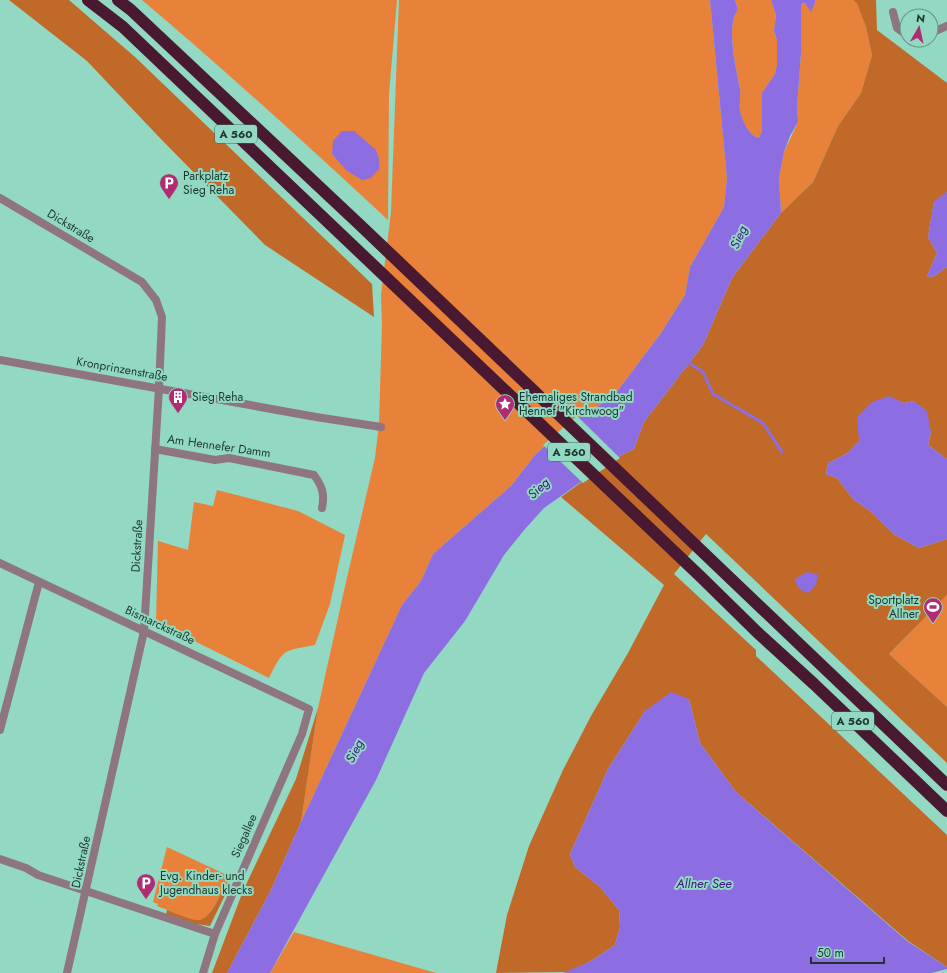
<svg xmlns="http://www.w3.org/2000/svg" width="947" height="973" font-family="Jost,sans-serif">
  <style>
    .green { fill: #e88139 }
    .forest { fill: #c16928 }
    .water { fill: #8c6ee2 }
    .pier { fill: #92d8c2 }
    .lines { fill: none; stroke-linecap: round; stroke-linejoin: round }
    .stream { stroke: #8c6ee2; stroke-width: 3 }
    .minor { stroke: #8e757f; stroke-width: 8 }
    .motorway { stroke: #481930; stroke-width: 12 }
    .labels { text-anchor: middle; stroke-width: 4; stroke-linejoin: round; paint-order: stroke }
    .shield { fill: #92d8c2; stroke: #3f675b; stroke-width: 1 }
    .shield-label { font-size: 11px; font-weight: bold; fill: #1b372f }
    .poi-label { font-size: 12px; fill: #1b372f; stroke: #92d8c2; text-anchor: start }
    .street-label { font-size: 12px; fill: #1b372f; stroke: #92d8c2 }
    .water-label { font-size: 13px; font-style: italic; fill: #3e177f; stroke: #92d8c2 }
  </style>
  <rect width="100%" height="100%" fill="#92d8c2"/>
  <g class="green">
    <path d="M142,0H397L389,94L388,220C307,145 226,71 142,0Z"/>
    <path d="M399,0H710L727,178L724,207L690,267L685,295L661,333L613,397L575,420L535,455L511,486L433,554L421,581L402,605L301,822L318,708L346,582L375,458L379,424L382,324L381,295L391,212Z"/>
    <path d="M735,0H771L776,15L774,31L777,40V65L775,74L762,93V130L759,138C749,136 742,121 740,111C739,104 741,96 740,89C737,71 725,25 738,10Z"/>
    <path d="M816,0H853L857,4L866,27L872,55L861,93L838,126L813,182L781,213L779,178L784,152L798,122L797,107L801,53V4L816,2Z"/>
    <path d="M217,490L298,511L345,535L330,604L315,645C283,651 284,648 269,678L156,622L158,541L188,550L194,502L213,506Z"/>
    <path d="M947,595V707L889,654Z"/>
    <path d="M167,847L229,876C223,888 212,922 196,920C185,918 168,910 157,906L158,904L153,902Z"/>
    <path d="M294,932L436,973H270Z"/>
  </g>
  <g class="forest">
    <path d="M9,0H69L135,57L372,284L374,317L265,245L158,136L87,61Z"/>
    <path d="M853,0H876L877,30L947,83V192L934,202L928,237L937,253L927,276L933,277L947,267V459L928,445L931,432L914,401L904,403L889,397L859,441L848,453L828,463L826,474L837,478L853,499L870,511L895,535L919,548L947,539V595L889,654L947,707V763L706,534L674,574L756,650V656L947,835V967L908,941L736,792L700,743L689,699L645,711L608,769L570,854L575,867L600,887L619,910L620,927L615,945L591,961L568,972L496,973L507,915L529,846L563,770L591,716L628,653L664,585L561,497L612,460L634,449L644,422L703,345L732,278L781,213L813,182L838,126L861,93L872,55L866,27L857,4Z"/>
    <path d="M318,708L301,822L271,890L227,973H212L243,891L296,779Z"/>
    <path d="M229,876L227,891L210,926L196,924L166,915L167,910C175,913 189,919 197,920C212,921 223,888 229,876Z"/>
  </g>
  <g class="water">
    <path d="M710,0H735L738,10C725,25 737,72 740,89C741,96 739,104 740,111C742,120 749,136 759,138L762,130V93L775,74L777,65V40L774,31L776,15L771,0H816L811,12L805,3L801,4V53L797,107L798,122L790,136L784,152L779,178L781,213L732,278L703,345L644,422L634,449L612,460L544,508L525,529L504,555L465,621L424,673L376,780L270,973H227L271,890L301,822L402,605L421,581L433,554L511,486L535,455L575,420L613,397L661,333L685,295L690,267L724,207L727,178Z"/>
    <path d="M342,131H354L376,150L379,159V169L371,178L362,180L346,170L332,154L333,141Z"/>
    <path d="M947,192V267L933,277L927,276L937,253L928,237L934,201Z"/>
    <path d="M889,396L904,403L914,401L927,411L931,432L928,445L947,459V539L919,548L895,535L870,511L853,499L837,478L826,474L828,463L848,453L859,441L857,417L872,402Z"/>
    <path d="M807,572L817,574C819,582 814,588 808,593C799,590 797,587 795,579Z"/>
    <path d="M671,692L689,699L700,743L736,792L907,941L947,967V969L931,973H563L591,961L615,945L620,927L619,910L600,887L575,867L570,854L608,769L645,711Z"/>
  </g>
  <path class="pier" d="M577,416L620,458L583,483L543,445Z"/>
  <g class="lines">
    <path class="stream" d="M686,361L703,372L713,394L763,423L782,452"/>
    <g class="minor">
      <path d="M893,12L897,28L907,35"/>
      <path d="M931,33L947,26"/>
      <path d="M0,198L142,282L156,300L162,317L159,388L144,631L67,973"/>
      <path d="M0,360L316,417L381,427"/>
      <path d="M155,449L215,460L229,458L314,475C322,486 325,494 322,508"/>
      <path d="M0,563L309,709L302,734L215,934L203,973"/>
      <path d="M0,730L39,582"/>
      <path d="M0,859L26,868L38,875L215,934"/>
    </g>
    <g class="motorway">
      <path d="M88,0L123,27L702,578L757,632L814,684L947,811"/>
      <path d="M118,0L131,10L360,225L947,785"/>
    </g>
  </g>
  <defs>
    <g id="parking-pin" transform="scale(1)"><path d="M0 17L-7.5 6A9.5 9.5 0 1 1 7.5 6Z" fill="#b02c73" stroke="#92d8c2"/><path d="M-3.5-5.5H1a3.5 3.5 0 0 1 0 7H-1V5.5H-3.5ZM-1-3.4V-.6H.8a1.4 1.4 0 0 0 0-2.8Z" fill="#fff"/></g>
    <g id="building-pin" transform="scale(1)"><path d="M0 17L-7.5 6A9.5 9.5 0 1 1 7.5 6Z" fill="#b02c73" stroke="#92d8c2"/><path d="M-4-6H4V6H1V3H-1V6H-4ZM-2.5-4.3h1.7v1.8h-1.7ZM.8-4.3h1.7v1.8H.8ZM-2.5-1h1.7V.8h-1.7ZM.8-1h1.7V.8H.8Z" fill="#fff"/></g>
    <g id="sight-pin" transform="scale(1)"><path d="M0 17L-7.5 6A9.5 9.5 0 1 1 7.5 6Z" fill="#b02c73" stroke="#92d8c2"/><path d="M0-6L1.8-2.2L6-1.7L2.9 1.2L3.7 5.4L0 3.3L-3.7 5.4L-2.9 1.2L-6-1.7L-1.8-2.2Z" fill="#fff"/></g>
    <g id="stadium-pin" transform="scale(1)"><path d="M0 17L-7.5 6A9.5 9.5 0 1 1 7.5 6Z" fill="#b02c73" stroke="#92d8c2"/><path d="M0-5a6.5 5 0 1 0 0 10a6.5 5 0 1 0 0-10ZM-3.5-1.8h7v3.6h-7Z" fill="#fff"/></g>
  </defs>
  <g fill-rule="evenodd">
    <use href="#parking-pin" x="169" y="183"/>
    <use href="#building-pin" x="178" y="397"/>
    <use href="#sight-pin" x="505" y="404"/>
    <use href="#stadium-pin" x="933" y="607"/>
    <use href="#parking-pin" x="146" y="883"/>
  </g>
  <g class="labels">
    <g class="shield">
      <rect x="215" y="125" width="42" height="18" rx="3"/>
      <rect x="548" y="443" width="42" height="18" rx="3"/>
      <rect x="832" y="712" width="42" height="18" rx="3"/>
    </g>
    <g class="shield-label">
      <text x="236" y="138">A 560</text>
      <text x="569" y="456">A 560</text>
      <text x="853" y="725">A 560</text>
    </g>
    <g class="poi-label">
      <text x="183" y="180">Parkplatz<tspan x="183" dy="14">Sieg Reha</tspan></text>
      <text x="192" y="401">Sieg Reha</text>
      <text x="519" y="401">Ehemaliges Strandbad<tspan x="519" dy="14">Hennef "Kirchwoog"</tspan></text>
      <text x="919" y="604" text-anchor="end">Sportplatz<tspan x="919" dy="14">Allner</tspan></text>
      <text x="160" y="880">Evg. Kinder- und<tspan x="160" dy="14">Jugendhaus klecks</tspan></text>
    </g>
    <g class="street-label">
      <text transform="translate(71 226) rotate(31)" y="4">Dickstraße</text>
      <text transform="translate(122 369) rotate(10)" y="4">Kronprinzenstraße</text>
      <text transform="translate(219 446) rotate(8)" y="4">Am Hennefer Damm</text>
      <text transform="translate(137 546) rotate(-87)" y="4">Dickstraße</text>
      <text transform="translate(160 625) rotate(25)" y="4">Bismarckstraße</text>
      <text transform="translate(244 836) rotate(-66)" y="4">Siegallee</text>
      <text transform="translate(81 862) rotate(-78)" y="4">Dickstraße</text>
    </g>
    <g class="water-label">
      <text transform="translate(738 237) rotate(-66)" y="5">Sieg</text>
      <text transform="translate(538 488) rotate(-43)" y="5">Sieg</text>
      <text transform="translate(354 751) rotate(-63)" y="5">Sieg</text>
      <text x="704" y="888">Allner See</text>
    </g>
  </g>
  <g transform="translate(919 28) rotate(9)"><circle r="19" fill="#92d8c2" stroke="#629887"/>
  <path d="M0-3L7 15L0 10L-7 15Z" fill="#b02c73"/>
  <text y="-6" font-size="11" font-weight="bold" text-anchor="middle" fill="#1b372f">N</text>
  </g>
  <path d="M811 957v6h73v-6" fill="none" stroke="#1b372f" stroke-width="2"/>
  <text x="817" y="957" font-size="12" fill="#1b372f" stroke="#92d8c2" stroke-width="3" paint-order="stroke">50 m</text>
</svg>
